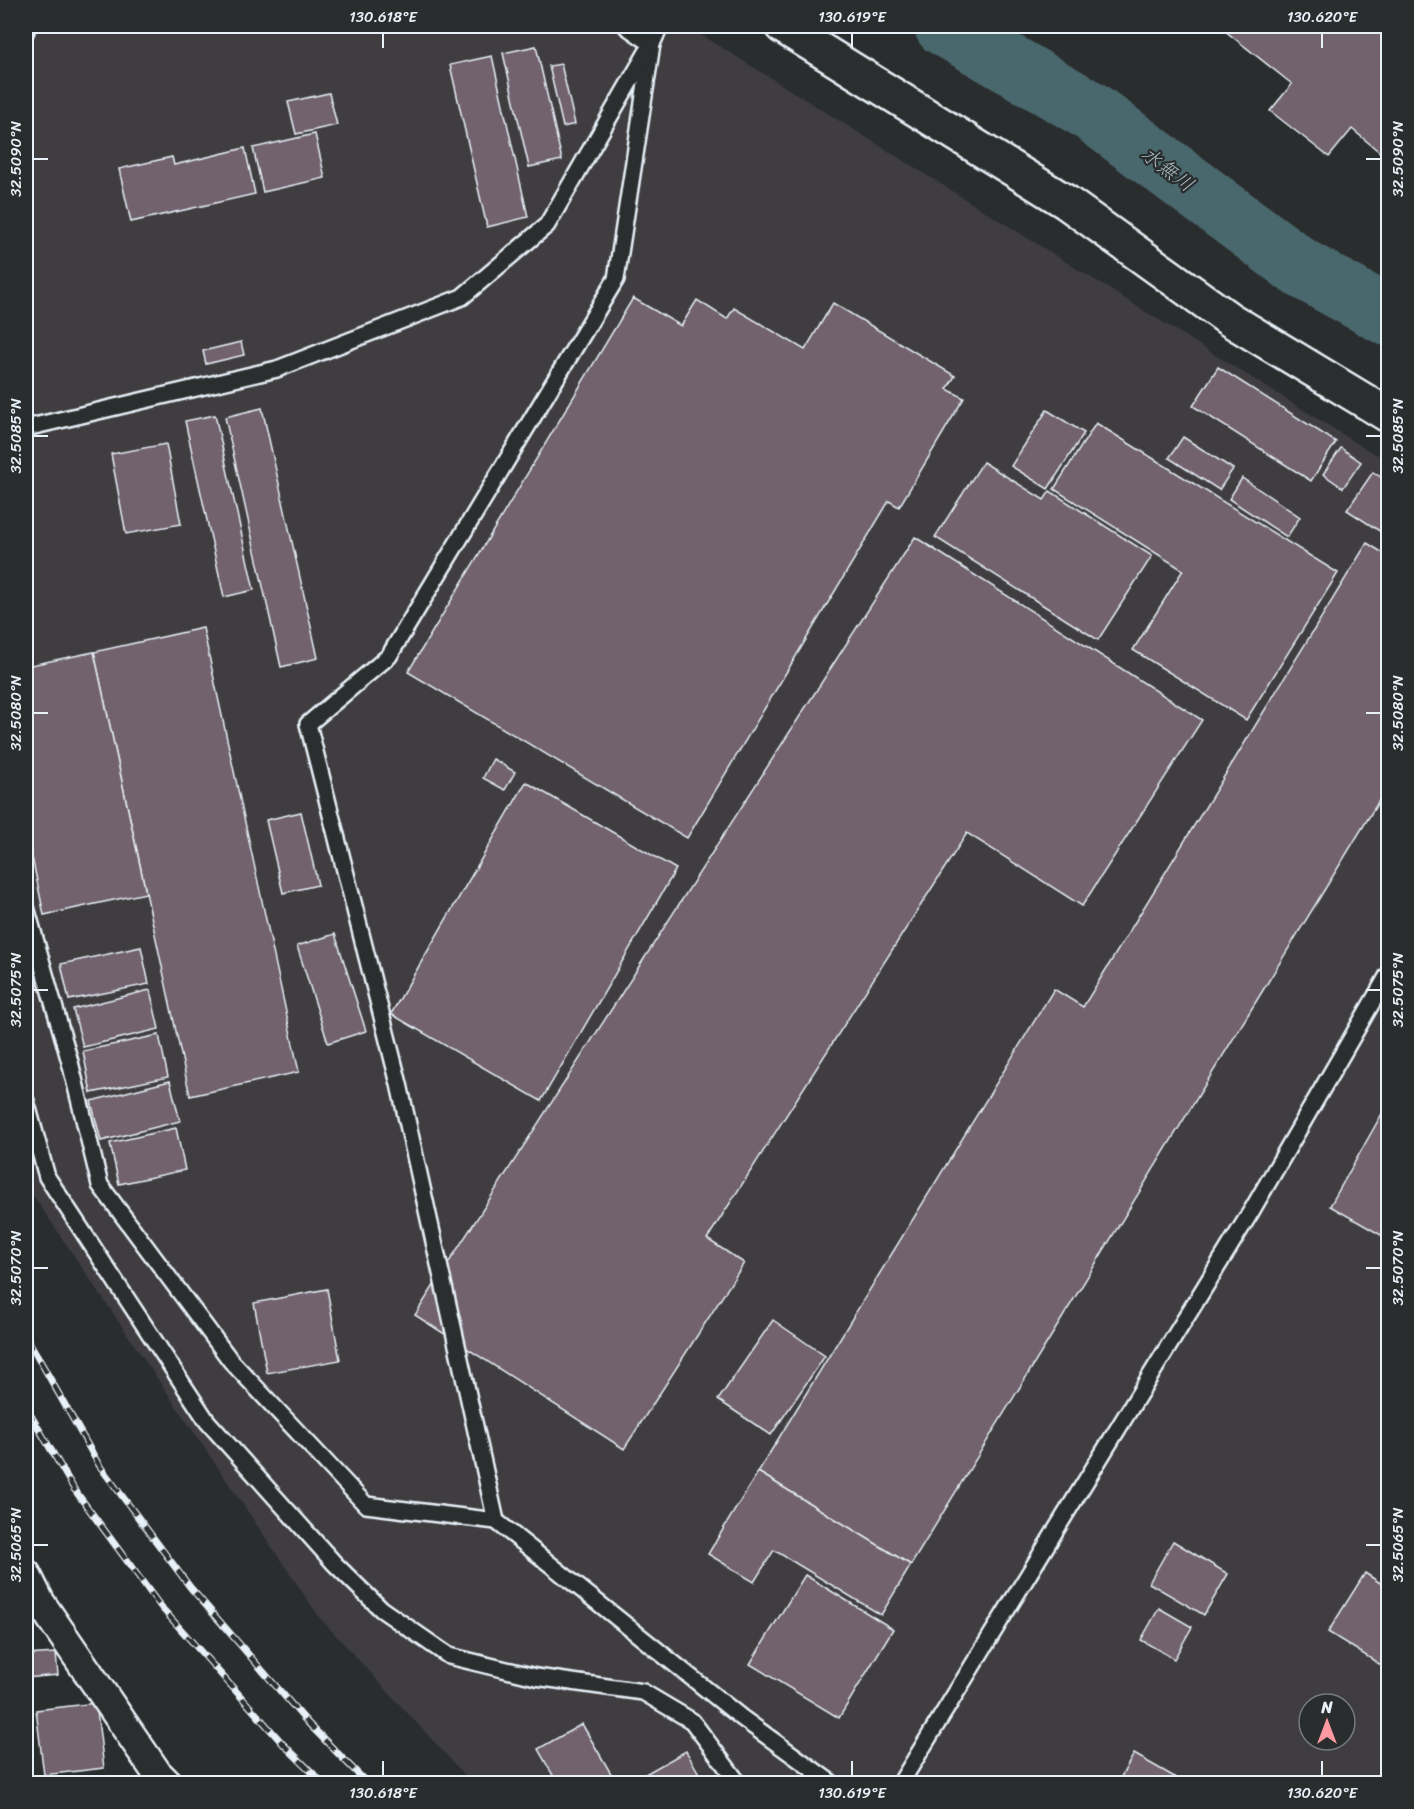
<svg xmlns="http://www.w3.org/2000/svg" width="1414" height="1809" font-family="Sriracha,'Klee One',sans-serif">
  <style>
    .built { fill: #3f3d41; fill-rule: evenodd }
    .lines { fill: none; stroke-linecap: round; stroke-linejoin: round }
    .river { stroke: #49676d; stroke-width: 60 }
    .building { fill: #71626d; stroke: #e8f1f8; stroke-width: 1.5 }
    .lane-casing { stroke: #e8f1f8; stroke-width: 20 }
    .street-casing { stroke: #e8f1f8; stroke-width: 33 }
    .secondary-casing { stroke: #e8f1f8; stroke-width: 38 }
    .lane { stroke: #2a2d2e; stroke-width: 15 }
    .street { stroke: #2a2d2e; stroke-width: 28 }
    .secondary { stroke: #2a2d2e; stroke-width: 33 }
    .rail-casing { stroke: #e8f1f8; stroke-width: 7 }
    .rail { stroke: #2a2d2e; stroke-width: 4.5; stroke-dasharray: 14; stroke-linecap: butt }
    .ticks { fill: none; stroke: #e8f1f8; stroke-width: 2 }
    .labels { text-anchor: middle; stroke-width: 4.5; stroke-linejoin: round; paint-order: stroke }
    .water-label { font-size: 20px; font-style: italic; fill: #a8bac0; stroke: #2a2d2e }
    .neatline { fill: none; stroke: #e8f1f8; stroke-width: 2 }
    .ticks-label { font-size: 15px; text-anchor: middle; fill: #e8f1f8 }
  </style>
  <rect width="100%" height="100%" fill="#2a2d2e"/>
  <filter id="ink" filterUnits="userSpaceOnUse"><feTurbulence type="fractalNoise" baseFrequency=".0167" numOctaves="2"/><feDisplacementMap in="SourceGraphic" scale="12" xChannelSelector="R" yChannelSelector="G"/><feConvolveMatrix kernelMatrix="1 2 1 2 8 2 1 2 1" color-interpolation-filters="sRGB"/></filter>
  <g filter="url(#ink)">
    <path class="built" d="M26,26H687L1366,449L1388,460V1783H472L320,1618L26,1185ZM1309,1704H1345V1740H1309Z"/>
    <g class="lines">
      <path class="river" d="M944,26L1089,110L1301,268L1388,316"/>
    </g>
    <g class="building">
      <path d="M1219,26H1388V159L1352,129L1329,157L1270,111L1292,84Z"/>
      <path d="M536,46L562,160L529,167L503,53Z"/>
      <path d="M492,56L528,217L487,227L450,65Z"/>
      <path d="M561,64L575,124L563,127L549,66Z"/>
      <path d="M329,93L337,125L296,134L288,102Z"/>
      <path d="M315,134L325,178L263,192L253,148Z"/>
      <path d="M245,148L255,194L131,222L119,169L172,157L174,165Z"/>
      <path d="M633,298L681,326L697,300L727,319L734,308L805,350L833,303L955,376L947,389L964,398L899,507L889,501L687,838L408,672Z"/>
      <path d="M241,342L244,355L206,364L203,351Z"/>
      <path d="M1218,367L1336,442L1311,481L1193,406Z"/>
      <path d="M262,408L318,658L281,667L225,417Z"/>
      <path d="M1047,410L1084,433L1048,489L1011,466Z"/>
      <path d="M215,415L254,590L224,597L185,421Z"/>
      <path d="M1096,423L1338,573L1246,720L1133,650L1183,570L1054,489Z"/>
      <path d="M1183,437L1233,469L1219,490L1169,458Z"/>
      <path d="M166,444L181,524L126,534L111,454Z"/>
      <path d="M1341,448L1361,462L1343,488L1323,474Z"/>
      <path d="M983,462L1044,500L1050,491L1152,556L1098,640L935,537Z"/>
      <path d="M1373,472L1388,482V520L1381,532L1347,510Z"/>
      <path d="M1242,478L1300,517L1287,537L1229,499Z"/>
      <path d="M915,537L1202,720L1082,906L967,833L707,1239L744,1263L624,1449L415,1315Z"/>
      <path d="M1367,543L1388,556V786L911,1565L758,1472L1054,989L1083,1007Z"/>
      <path d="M203,628L299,1072L190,1096L94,652Z"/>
      <path d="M94,652L146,893L44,915L26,828V666Z"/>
      <path d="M493,759L515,772L505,790L483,778Z"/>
      <path d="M526,782L676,869L541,1101L391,1014Z"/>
      <path d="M301,812L318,885L283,893L266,820Z"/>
      <path d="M335,934L366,1031L328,1043L297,946Z"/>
      <path d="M141,947L149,984L69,1000L61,964Z"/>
      <path d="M150,990L159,1029L83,1047L73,1009Z"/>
      <path d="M159,1035L168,1077L91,1093L83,1051Z"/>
      <path d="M170,1081L180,1121L101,1141L91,1101Z"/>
      <path d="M1388,1103V1239L1330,1206Z"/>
      <path d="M176,1128L185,1170L119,1184L110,1143Z"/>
      <path d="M327,1289L340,1360L267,1373L254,1303Z"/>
      <path d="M773,1320L825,1356L771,1435L718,1400Z"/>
      <path d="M758,1472L911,1565L881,1615L774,1550L754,1582L708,1554Z"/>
      <path d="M1173,1541L1228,1574L1204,1615L1149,1583Z"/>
      <path d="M1365,1573L1388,1588V1660L1384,1667L1328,1632Z"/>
      <path d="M805,1575L893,1629L839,1718L750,1664Z"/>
      <path d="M1159,1608L1192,1627L1174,1659L1141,1640Z"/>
      <path d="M56,1653L58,1675L26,1678V1655Z"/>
      <path d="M96,1703L104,1768L44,1775L36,1710Z"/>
      <path d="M582,1724L617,1784H558L538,1749Z"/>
      <path d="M686,1751L705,1784H644L640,1777Z"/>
      <path d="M1134,1754L1187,1784H1117Z"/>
    </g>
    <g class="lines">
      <g class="lane-casing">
        <g id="lane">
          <path d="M626,26L652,44L660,26"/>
          <path d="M26,31L27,26"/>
          <path d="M652,44L616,279L389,656L308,724L399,1084L496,1521L742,1718L833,1784"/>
          <path d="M26,428L277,369L462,297L547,225L647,52"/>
          <path d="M26,907L70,1062L100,1185L231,1361L366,1505L496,1521"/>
          <path d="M26,1101L47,1177L207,1421L335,1564L381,1609L449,1656L536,1677L643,1692L692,1721L739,1784"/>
          <path d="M900,1784L1252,1210L1388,975"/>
        </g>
      </g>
      <g class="street-casing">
        <path id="street" d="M26,1574L40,1602L157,1773L168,1784"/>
      </g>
      <g class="secondary-casing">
        <path id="secondary" d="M782,26L1066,202L1229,319L1388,415"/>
      </g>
      <use href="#lane" class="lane"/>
      <use href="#street" class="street"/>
      <use href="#secondary" class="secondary"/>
      <g class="rail-casing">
        <g id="rail">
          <path d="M26,1336L99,1465L190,1587L307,1722L368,1784"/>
          <path d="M26,1407L74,1489L161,1607L284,1745L324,1784"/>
        </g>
      </g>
      <use href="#rail" class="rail"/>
    </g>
  </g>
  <path class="ticks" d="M383,33V48M852,33V48M1322,33V48M33,159H48M1366,159H1381M33,436H48M1366,436H1381M33,713H48M1366,713H1381M33,990H48M1366,990H1381M33,1268H48M1366,1268H1381M33,1545H48M1366,1545H1381M383,1761V1776M852,1761V1776M1322,1761V1776"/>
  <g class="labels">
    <g class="water-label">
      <text transform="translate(1168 169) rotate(37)" y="7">水無川</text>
    </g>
  </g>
  <rect width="1414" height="1809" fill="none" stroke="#2a2d2e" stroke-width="66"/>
  <g transform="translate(1327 1722)"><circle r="28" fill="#2a2d2e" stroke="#767b7f" stroke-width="1.5"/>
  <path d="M0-4.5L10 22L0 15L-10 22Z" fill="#ff9aa2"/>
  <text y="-9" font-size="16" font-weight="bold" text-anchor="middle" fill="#e8f1f8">N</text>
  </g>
  <rect x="33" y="33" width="1348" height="1743" class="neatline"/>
  <g class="ticks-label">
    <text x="383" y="22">130.618°E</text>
    <text x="852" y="22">130.619°E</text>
    <text x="1322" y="22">130.620°E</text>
    <text transform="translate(16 159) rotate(-90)" y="5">32.5090°N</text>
    <text transform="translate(1398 159) rotate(-90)" y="5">32.5090°N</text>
    <text transform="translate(16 436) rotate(-90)" y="5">32.5085°N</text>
    <text transform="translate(1398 436) rotate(-90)" y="5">32.5085°N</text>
    <text transform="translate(16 713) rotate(-90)" y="5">32.5080°N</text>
    <text transform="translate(1398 713) rotate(-90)" y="5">32.5080°N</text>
    <text transform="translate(16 990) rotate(-90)" y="5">32.5075°N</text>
    <text transform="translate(1398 990) rotate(-90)" y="5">32.5075°N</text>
    <text transform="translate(16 1268) rotate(-90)" y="5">32.5070°N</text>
    <text transform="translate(1398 1268) rotate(-90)" y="5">32.5070°N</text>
    <text transform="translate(16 1545) rotate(-90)" y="5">32.5065°N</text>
    <text transform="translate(1398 1545) rotate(-90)" y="5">32.5065°N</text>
    <text x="383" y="1798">130.618°E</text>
    <text x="852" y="1798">130.619°E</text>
    <text x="1322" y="1798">130.620°E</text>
  </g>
</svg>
